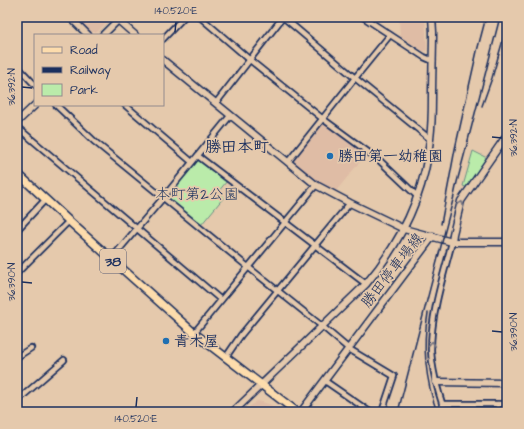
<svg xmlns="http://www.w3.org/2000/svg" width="524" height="429" font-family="'Architects Daughter','Klee One',sans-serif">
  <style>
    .built { fill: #dfbca5 }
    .green { fill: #baebaa; stroke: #6a8d84 }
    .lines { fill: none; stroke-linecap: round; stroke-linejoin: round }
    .street-casing { stroke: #1b2f5e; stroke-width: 8 }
    .secondary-casing { stroke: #1b2f5e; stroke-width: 9 }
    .primary-casing { stroke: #1b2f5e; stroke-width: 10 }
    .street { stroke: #e5c9ac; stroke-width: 4.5 }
    .secondary { stroke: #e5c9ac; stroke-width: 6 }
    .primary { stroke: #fddcac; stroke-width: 7 }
    .rail { stroke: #1b2f5e; stroke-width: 1.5 }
    .oneway { stroke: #767481 }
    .ticks { fill: none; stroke: #1b2f5e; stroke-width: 1.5 }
    .poi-dot { fill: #1f6fb2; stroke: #e5c9ac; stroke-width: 1.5 }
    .labels { text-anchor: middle; stroke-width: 3.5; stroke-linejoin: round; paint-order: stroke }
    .shield { fill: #e5c9ac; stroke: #585d75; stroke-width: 1 }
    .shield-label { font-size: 14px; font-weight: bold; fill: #1b2f5e }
    .poi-label { font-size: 15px; font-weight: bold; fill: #1b2f5e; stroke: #e5c9ac; text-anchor: start }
    .park-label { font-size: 15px; fill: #233862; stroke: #e5c9ac }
    .street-label { font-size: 15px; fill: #1b2f5e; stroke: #e5c9ac }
    .neighbourhood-label { font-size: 16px; font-weight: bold; fill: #1b2f5e; stroke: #e5c9ac }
    .neatline { fill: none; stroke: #1b2f5e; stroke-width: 1.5 }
    .ticks-label { font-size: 10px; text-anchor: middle; fill: #1b2f5e }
  </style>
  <rect width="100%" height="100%" fill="#e5c9ac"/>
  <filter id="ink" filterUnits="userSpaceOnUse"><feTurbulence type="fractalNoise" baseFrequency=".025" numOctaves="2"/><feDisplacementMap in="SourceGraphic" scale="8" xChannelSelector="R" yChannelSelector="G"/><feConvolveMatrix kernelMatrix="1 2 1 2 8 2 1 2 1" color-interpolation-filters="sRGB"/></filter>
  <g filter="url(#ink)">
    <g class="built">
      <path d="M76,17H112L96,33L88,30Z"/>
      <path d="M399,17H425L427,50L423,51L400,36Z"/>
      <path d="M324,122L367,153L336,191L318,183L293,163L292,160L321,123Z"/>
      <path d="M257,401L262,402L271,405L281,412H244L248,408Z"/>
    </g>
    <g class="green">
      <path d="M473,151L487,158L468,188L463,186Z"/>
      <path d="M202,160L227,181L218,192L224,197L201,225L168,198V195L196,161Z"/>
    </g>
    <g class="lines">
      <g class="street-casing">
        <g id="street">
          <path d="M200,17L250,60L323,119L379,160L417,196"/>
          <path d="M283,17L355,78L430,139"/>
          <path d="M363,17L424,57L433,61"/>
          <path d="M163,39L184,17"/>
          <path d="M17,66L35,85"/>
          <path d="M216,103L283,17"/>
          <path d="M56,105L95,142L248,267L323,327L349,349L394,376L382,412"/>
          <path d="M125,105L192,162"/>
          <path d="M17,127L221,300"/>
          <path d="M198,156L366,284"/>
          <path d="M288,162L355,78L390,35"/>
          <path d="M17,230L45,200"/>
          <path d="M111,259L163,198L230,116"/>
          <path d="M17,273L69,221"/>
          <path d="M194,333L316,185"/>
          <path d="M17,357L31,348"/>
          <path d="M226,357L241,335L350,203"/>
          <path d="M325,381L370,412"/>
          <path d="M17,401L64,360"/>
          <path d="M442,404H507"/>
          <path d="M445,412C438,392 432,371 431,350C431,313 443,277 452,242"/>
          <path d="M498,412V404"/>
        </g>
      </g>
      <g class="secondary-casing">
        <g id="secondary">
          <path d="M70,17L88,35"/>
          <path d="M118,20L135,35"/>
          <path d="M103,35L121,17"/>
          <path d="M163,60L316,185L350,203L404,229L452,242H507"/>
          <path d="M17,122L35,105"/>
          <path d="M452,242L453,234L461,201L507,135"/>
          <path d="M436,382L507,383"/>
          <path d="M233,412L366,284C402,241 425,194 430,139C432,124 432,110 432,96C432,75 433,53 433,32L432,17"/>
          <path d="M301,412L433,236"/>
        </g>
      </g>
      <g class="primary-casing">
        <path id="primary" d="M17,173L69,221L194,333L297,412"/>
      </g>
      <use href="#street" class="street"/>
      <use href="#secondary" class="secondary"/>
      <use href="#primary" class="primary"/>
      <g class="rail">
        <path d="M482,106L492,78L507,26"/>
        <path d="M441,224L455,149L477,51L486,17"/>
        <path d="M428,313C422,348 425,379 437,412"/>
        <path d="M398,412L454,196L457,182L465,152L500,17"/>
      </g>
    </g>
    <defs><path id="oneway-chevron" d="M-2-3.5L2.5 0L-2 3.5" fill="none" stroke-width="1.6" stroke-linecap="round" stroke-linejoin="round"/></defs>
    <g class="oneway">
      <use href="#oneway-chevron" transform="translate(461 204) rotate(-70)"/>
      <use href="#oneway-chevron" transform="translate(432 344) rotate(-86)"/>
    </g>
  </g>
  <path class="ticks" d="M175,32L176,22M22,87L32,88M492,137L502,138M22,282L32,283M492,331L502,332M136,407L137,397"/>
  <g class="poi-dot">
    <circle cx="330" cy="156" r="4"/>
    <circle cx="166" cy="341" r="4"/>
  </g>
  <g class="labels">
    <rect class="shield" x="100" y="249" width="26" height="24" rx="3"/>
    <g class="shield-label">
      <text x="113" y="266">38</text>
    </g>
    <g class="poi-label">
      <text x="338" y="161">勝田第一幼稚園</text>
      <text x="174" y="346">青木屋</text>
    </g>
    <g class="park-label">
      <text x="197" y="199">本町第2公園</text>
    </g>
    <g class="street-label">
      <text transform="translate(392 270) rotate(-52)" y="5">勝田停車場線</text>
    </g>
    <g class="neighbourhood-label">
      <text x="237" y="152">勝田本町</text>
    </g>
  </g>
  <rect width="524" height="429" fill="none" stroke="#e5c9ac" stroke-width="44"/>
  <rect x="34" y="34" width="130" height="72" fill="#e5c9ac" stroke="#948b8d"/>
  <rect x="42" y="47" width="20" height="6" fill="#fddcac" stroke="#948b8d"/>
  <text x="70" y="54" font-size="12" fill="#1b2f5e">Road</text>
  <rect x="42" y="67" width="20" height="6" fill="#1b2f5e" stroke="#948b8d"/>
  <text x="70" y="74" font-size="12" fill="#1b2f5e">Railway</text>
  <rect x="42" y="84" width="20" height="12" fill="#baebaa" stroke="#948b8d"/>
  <text x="70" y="94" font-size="12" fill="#1b2f5e">Park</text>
  <rect x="22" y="22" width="480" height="385" class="neatline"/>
  <g class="ticks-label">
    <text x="176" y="14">140.520°E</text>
    <text transform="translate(11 87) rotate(-90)" y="4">36.392°N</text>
    <text transform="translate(513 138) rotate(-90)" y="4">36.392°N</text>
    <text transform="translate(11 282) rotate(-90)" y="4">36.390°N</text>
    <text transform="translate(513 332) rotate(-90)" y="4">36.390°N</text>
    <text x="136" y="422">140.520°E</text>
  </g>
</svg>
